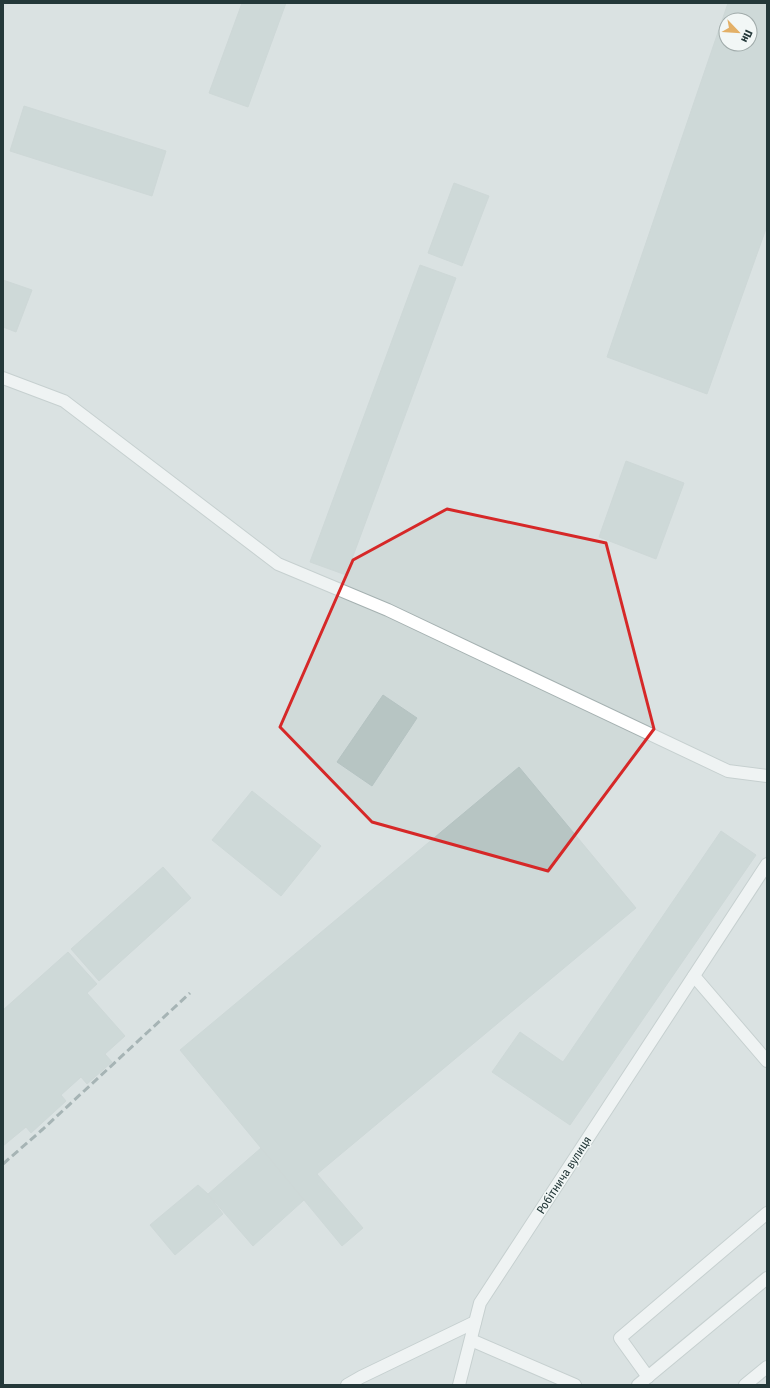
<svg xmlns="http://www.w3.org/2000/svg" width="770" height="1388" font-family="'Fira Sans Condensed',sans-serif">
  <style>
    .built { fill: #d0dad9; fill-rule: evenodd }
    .building { fill: #b7c5c3; stroke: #b5c3c2; fill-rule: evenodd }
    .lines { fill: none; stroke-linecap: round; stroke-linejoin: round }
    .service-casing { stroke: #a5b1b1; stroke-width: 14 }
    .minor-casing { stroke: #a5b1b1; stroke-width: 14 }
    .service { stroke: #fff; stroke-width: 12 }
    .minor { stroke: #fff; stroke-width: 12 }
    .rail { stroke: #5e7375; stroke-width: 3; stroke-dasharray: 8 4; stroke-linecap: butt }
    .marked { fill: none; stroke: #d62828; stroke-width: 3; stroke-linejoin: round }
    .labels { text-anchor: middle; stroke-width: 3; stroke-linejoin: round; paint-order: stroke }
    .street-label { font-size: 12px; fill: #243839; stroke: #f2f7f6 }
  </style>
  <rect width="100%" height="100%" fill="#e1eae9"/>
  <path class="built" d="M3,3H767V1385H3ZM726,20H750V44H726Z"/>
  <g class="building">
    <path d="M242,3H286L248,107L209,93Z"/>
    <path d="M728,3H767V226L707,394L607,357ZM726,20H750V44H726Z"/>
    <path d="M24,106L166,151L152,196L10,151Z"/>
    <path d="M454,183L489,196L462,266L428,253Z"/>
    <path d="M420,265L456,278L346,575L310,562Z"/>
    <path d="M3,280L32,290L16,332L3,327Z"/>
    <path d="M626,461L684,483L656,559L599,537Z"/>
    <path d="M383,695L417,718L372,786L337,762Z"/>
    <path d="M519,767L636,908L317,1174L363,1228L342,1246L180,1050Z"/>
    <path d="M252,791L321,846L281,896L212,840Z"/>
    <path d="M721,831L756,855L570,1125L492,1072L520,1032L563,1062Z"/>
    <path d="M163,867L191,898L99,981L71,949Z"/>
    <path d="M68,952L97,984L87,993L125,1036L105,1054L112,1062L87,1084L81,1077L61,1095L66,1101L31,1133L26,1127L3,1146V1010Z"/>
    <path d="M261,1148L304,1200L253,1246L208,1194Z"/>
    <path d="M198,1185L208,1194L223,1214L175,1255L150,1225Z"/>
  </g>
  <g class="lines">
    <g class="service-casing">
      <g id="service">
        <path d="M3,378L64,401L278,564L388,610L728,771L767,776"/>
        <path d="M471,1340L575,1385"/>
        <path d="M648,1377L620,1338L767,1213"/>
        <path d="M347,1385L361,1377L475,1322"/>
        <path d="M638,1385L767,1278"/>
        <path d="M745,1385L767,1367"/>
      </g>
    </g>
    <g class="minor-casing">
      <g id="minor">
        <path d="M694,976L767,1061"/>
        <path d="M459,1385L480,1303L767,864"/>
      </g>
    </g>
    <use href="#service" class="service"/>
    <use href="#minor" class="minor"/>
    <path class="rail" d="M3,1164L43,1129L190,993"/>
  </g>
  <path d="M0 0H770V1388H0ZM447,509L606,543L654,729L548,871L372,822L280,727L353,560Z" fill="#e1eae9" fill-opacity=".55" fill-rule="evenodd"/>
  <path class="marked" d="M447,509L606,543L654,729L548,871L372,822L280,727L353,560Z"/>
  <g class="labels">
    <g class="street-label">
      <text transform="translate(564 1175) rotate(-57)" y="4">Робітнича вулиця</text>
    </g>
  </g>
  <rect width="770" height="1388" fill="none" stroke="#243839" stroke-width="8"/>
  <g transform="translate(738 32) rotate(115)"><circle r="19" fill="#f2f7f6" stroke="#a0abaa"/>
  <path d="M0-3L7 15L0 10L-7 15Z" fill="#e3b067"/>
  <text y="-6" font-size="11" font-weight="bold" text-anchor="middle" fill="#243839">Пн</text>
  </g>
</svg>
